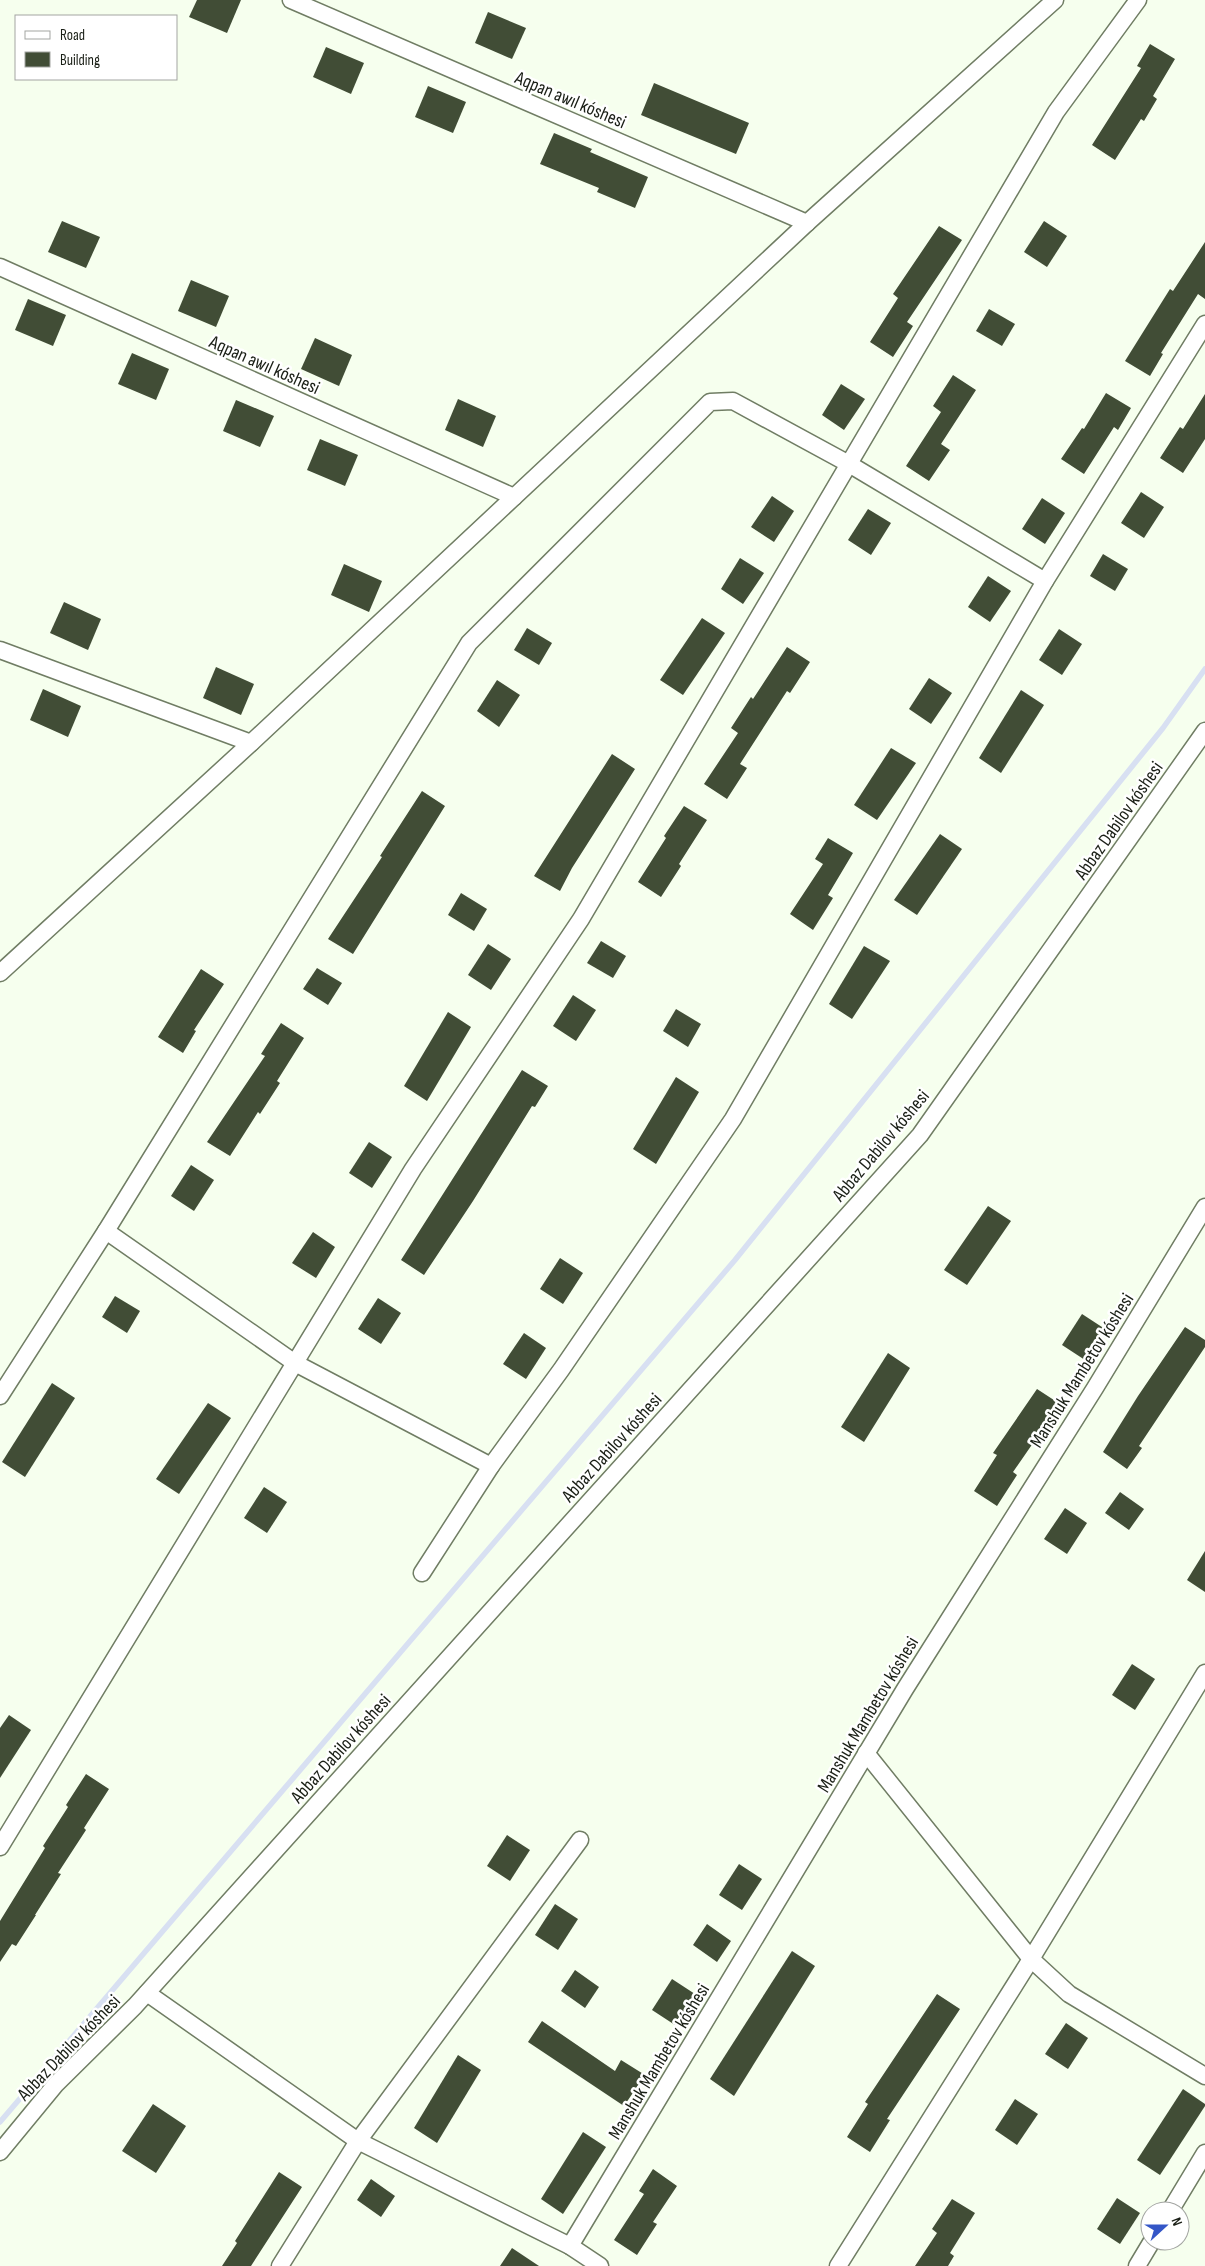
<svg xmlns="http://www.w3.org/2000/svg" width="1205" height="2266" font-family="'Sofia Sans Condensed',sans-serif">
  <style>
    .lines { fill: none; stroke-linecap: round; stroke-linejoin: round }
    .stream { stroke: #d8e0f2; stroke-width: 5.5 }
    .building { fill: #414d36 }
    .street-casing { stroke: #707d64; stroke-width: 19 }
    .street { stroke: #fff; stroke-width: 16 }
    .labels { text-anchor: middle; stroke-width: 5; stroke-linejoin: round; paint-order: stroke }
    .street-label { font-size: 19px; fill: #1a1f16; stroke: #fff }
  </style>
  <rect width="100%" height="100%" fill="#f6ffee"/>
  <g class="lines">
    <path class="stream" d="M0,2122L735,1260L1163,728L1205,669"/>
  </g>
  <g class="building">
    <path d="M197,0H241L227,33L189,17Z"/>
    <path d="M488,12L526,28L512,59L475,43Z"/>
    <path d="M1150,44L1175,59L1153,96L1157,99L1144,121L1141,119L1115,160L1092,145L1141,68L1137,66Z"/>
    <path d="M326,47L364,63L351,94L313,77Z"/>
    <path d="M654,83L749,123L736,154L641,115Z"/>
    <path d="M428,86L466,102L453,133L415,117Z"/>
    <path d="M554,133L592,149L590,152L648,177L635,208L597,192L599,188L540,164Z"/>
    <path d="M62,221L100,237L86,268L48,252Z"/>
    <path d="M1044,221L1067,236L1047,267L1024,252Z"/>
    <path d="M939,226L962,240L907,322L913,326L893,357L870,342L898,298L893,294Z"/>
    <path d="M1205,242V299L1198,294L1161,353L1163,354L1150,376L1125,361L1170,289L1173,291Z"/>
    <path d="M191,280L229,296L216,327L178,311Z"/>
    <path d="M28,299L66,315L53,346L15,330Z"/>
    <path d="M989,309L1015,324L1002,346L976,331Z"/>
    <path d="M315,338L352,355L339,386L301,369Z"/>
    <path d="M132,353L169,369L156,400L118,384Z"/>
    <path d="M953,375L976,390L941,444L950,450L929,481L906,466L941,412L933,406Z"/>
    <path d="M841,384L865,399L844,430L822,415Z"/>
    <path d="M1106,393L1131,408L1118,430L1114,427L1084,474L1061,459L1082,428L1084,429Z"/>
    <path d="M1205,394V439L1183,473L1160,458L1180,427L1183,429Z"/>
    <path d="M458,399L496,416L483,447L445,430Z"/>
    <path d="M236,400L274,416L260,447L223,431Z"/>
    <path d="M320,439L358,455L345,486L307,470Z"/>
    <path d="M1141,492L1164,507L1144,538L1121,523Z"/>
    <path d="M772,496L794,511L774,542L751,527Z"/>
    <path d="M1042,498L1065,513L1045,544L1022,529Z"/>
    <path d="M868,509L891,523L871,555L848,540Z"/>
    <path d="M1103,554L1128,569L1115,591L1090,576Z"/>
    <path d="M740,558L764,573L743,604L721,589Z"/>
    <path d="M344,564L382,581L369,612L331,595Z"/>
    <path d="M988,576L1011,591L990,622L968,607Z"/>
    <path d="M64,602L101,619L88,650L50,633Z"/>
    <path d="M702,618L725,633L683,695L660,680Z"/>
    <path d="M527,628L552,643L539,665L514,650Z"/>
    <path d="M1059,629L1082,644L1062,675L1039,660Z"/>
    <path d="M787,647L810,662L790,693L787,691L740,764L747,768L727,799L704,784L738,733L731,728L751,697L753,699Z"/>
    <path d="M216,667L254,684L241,715L203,698Z"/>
    <path d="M929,678L952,693L931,724L909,709Z"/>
    <path d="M497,680L520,695L499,727L477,711Z"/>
    <path d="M43,689L81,706L68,737L30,720Z"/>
    <path d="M1021,690L1044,705L1001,773L979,758Z"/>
    <path d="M891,748L916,763L877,820L854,805Z"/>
    <path d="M612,754L635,769L572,868L560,891L534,876Z"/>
    <path d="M422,791L445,806L353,954L328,939L382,857L380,856Z"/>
    <path d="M684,806L707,820L679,864L681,866L661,897L638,882L666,838L664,836Z"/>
    <path d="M940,834L962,849L917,915L894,900Z"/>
    <path d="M828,838L853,853L828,895L833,898L813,930L790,914L823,864L815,859Z"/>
    <path d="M461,893L487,909L474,931L448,915Z"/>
    <path d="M601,941L626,956L613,978L587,963Z"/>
    <path d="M488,944L511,959L491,990L468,975Z"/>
    <path d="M864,946L890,961L852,1019L829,1004Z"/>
    <path d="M317,968L342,983L328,1005L303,989Z"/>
    <path d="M201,969L224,984L194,1030L196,1031L183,1053L158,1037Z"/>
    <path d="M573,995L596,1010L576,1041L553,1026Z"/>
    <path d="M676,1009L701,1024L688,1047L663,1031Z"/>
    <path d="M448,1012L471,1027L427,1101L404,1086Z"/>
    <path d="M281,1023L304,1038L277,1081L280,1083L260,1114L258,1112L230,1156L207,1142L265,1056L261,1054Z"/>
    <path d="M522,1070L548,1086L535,1107L532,1106L473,1201L424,1275L401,1260Z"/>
    <path d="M676,1077L699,1092L656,1164L633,1149Z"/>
    <path d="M369,1142L392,1157L372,1188L349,1173Z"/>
    <path d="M191,1165L214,1180L194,1211L171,1196Z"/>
    <path d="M988,1206L1011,1221L967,1285L944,1270Z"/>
    <path d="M313,1232L335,1247L316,1278L292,1263Z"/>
    <path d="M560,1258L583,1273L563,1304L540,1289Z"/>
    <path d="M115,1296L140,1311L127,1333L102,1317Z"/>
    <path d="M378,1298L401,1313L381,1344L358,1329Z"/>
    <path d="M1082,1314L1105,1329L1085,1360L1062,1345Z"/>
    <path d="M1185,1327L1205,1340V1347L1139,1446L1142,1448L1127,1469L1103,1452L1138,1396Z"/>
    <path d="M524,1333L546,1348L526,1379L503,1364Z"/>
    <path d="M888,1353L910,1368L864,1442L841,1427Z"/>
    <path d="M52,1383L75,1398L25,1477L2,1462Z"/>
    <path d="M1037,1389L1060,1404L1013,1472L1017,1475L997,1506L974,1491L997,1455L993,1453Z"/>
    <path d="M208,1403L231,1418L179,1494L156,1479Z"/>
    <path d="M264,1487L287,1502L267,1533L244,1518Z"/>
    <path d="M1120,1492L1144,1509L1129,1530L1105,1513Z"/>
    <path d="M1065,1508L1087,1523L1067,1554L1044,1539Z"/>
    <path d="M1205,1551V1592L1187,1580Z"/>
    <path d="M1132,1664L1155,1679L1135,1710L1112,1695Z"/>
    <path d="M9,1715L31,1730L0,1778V1728Z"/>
    <path d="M86,1774L109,1789L84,1828L86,1830L58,1873L61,1874L35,1915H36L16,1946L12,1944L0,1962V1921L45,1848L43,1846L68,1807L66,1805Z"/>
    <path d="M507,1835L530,1850L510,1881L487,1866Z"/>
    <path d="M739,1864L762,1879L742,1910L719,1895Z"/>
    <path d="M555,1904L578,1919L558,1950L535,1935Z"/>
    <path d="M707,1924L731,1941L717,1962L693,1945Z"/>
    <path d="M792,1951L815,1966L734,2096L710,2079Z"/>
    <path d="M575,1970L599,1987L585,2008L561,1991Z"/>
    <path d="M672,1979L695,1994L675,2025L652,2010Z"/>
    <path d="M937,1994L960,2009L887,2119L890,2120L870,2152L847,2137L868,2104L865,2102Z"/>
    <path d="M542,2021L615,2071L621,2060L645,2075L624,2106L528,2042Z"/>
    <path d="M1066,2023L1088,2038L1068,2069L1045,2054Z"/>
    <path d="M458,2055L481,2070L437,2143L414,2128Z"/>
    <path d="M1183,2089L1205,2104V2106L1160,2175L1137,2160Z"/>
    <path d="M1015,2099L1038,2114L1017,2145L995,2130Z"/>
    <path d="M153,2104L186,2126L156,2173L122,2151Z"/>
    <path d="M583,2132L606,2147L563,2214L541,2199Z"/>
    <path d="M653,2169L677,2186L653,2222L657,2224L637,2255L614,2240L644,2194L639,2191Z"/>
    <path d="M279,2172L302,2187L251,2266H222L237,2243L235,2241Z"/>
    <path d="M371,2179L395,2196L381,2217L357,2200Z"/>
    <path d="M1117,2198L1140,2213L1120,2244L1097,2229Z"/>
    <path d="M952,2199L975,2213L950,2253L954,2256L948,2266H915L937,2233L932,2229Z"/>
    <path d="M512,2248L539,2266H500Z"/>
  </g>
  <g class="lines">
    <g class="street-casing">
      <g id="street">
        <path d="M291,0L807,223"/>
        <path d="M0,267L514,497"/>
        <path d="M0,650L251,743"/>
        <path d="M0,973L251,743L807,223L1055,0"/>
        <path d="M106,1231L295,1363L491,1466"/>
        <path d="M0,1396L106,1231L469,643L710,402L733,401L849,464L1045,581"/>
        <path d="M422,1573L491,1466L561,1370L733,1119L1045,581L1205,324"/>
        <path d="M866,1753L1031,1959L1069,1994L1205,2076"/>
        <path d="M0,1847L413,1169L581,919L1056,112L1138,0"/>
        <path d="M147,1993L358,2141L570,2246L600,2266"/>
        <path d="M0,2152L56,2084L135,2006L920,1135L1205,731"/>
        <path d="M1170,2211L1205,2153"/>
        <path d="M570,2246L905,1689L1095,1388L1205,1207"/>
        <path d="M280,2266L358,2141L580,1840"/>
        <path d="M838,2266L1031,1959L1205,1673"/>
        <path d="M1137,2266L1152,2241"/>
      </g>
    </g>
    <use href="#street" class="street"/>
  </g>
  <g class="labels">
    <g class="street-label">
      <text transform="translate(571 99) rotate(23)" y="7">Aqpan awıl kóshesi</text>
      <text transform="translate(265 364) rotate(24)" y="7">Aqpan awıl kóshesi</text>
      <text transform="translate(1118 820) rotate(-55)" y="7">Abbaz Dabilov kóshesi</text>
      <text transform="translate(880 1145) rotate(-50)" y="7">Abbaz Dabilov kóshesi</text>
      <text transform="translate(1081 1370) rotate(-58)" y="7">Manshuk Mambetov kóshesi</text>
      <text transform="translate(611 1447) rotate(-48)" y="7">Abbaz Dabilov kóshesi</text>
      <text transform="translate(867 1714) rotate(-59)" y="7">Manshuk Mambetov kóshesi</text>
      <text transform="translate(340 1748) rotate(-48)" y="7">Abbaz Dabilov kóshesi</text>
      <text transform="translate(68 2047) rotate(-46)" y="7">Abbaz Dabilov kóshesi</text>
      <text transform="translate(658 2061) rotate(-59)" y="7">Manshuk Mambetov kóshesi</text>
    </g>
  </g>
  <rect x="15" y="15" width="162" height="65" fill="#ffffff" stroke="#a3a5a2"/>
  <rect x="25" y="31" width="25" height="8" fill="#ffffff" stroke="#a3a5a2"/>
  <text x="60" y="40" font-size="15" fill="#1a1f16">Road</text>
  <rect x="25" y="52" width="25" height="15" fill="#414d36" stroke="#a3a5a2"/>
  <text x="60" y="65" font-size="15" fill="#1a1f16">Building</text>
  <g transform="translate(1165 2226) rotate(69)"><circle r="24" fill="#ffffff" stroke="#a3a5a2"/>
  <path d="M0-4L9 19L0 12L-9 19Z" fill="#3456c7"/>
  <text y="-8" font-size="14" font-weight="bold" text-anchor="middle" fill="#1a1f16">N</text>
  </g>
</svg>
